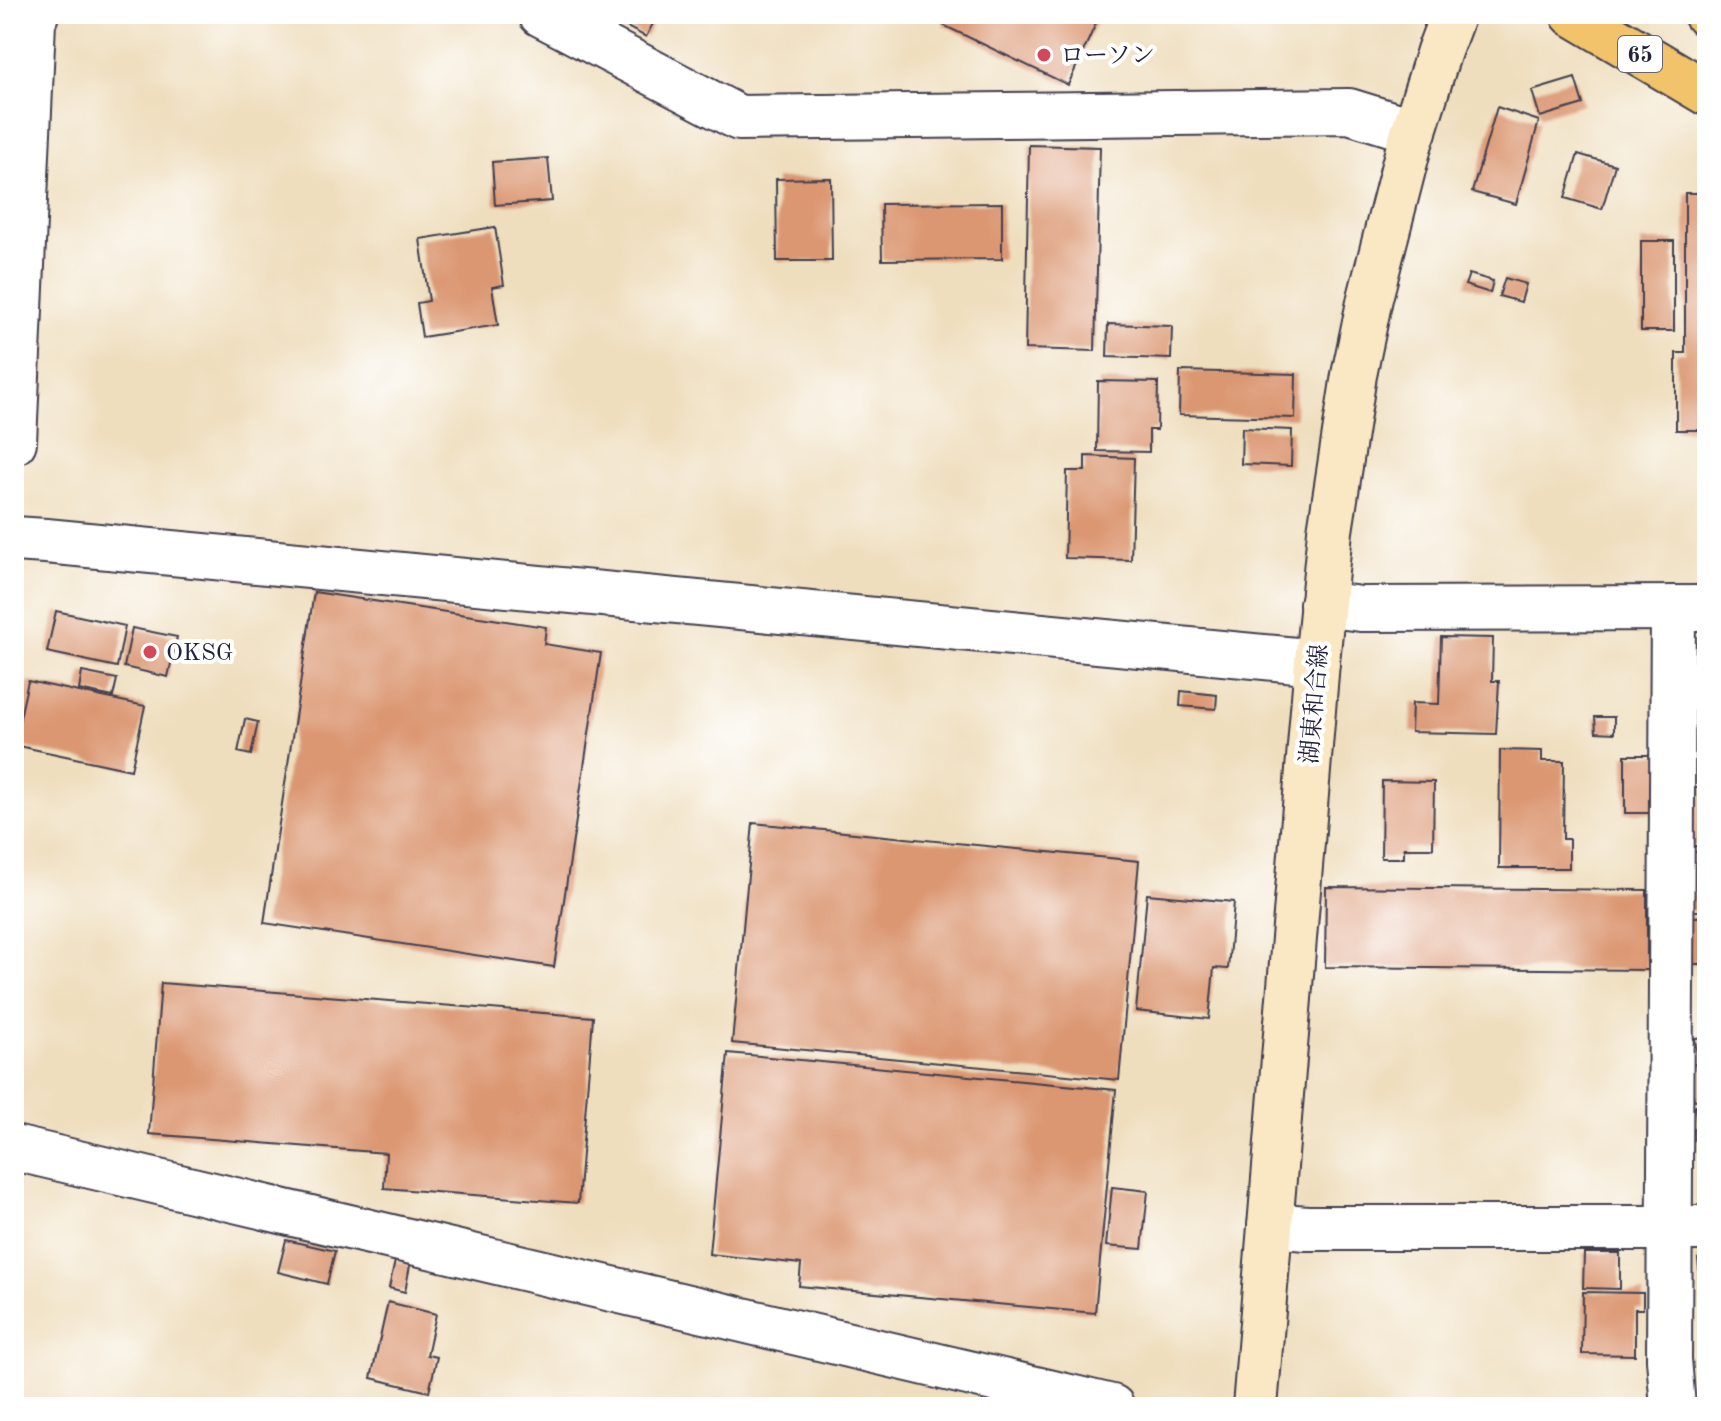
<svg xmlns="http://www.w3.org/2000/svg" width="1721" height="1421" font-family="'Old Standard TT','Noto Serif JP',serif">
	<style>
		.building { fill: #db9772 }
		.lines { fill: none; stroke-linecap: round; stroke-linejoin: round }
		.street-casing { stroke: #413e4f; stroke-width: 48 }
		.secondary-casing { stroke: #413e4f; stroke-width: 48 }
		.primary-casing { stroke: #413e4f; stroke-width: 48 }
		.street { stroke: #fff; stroke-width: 44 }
		.secondary { stroke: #fae7c3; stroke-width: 44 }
		.primary { stroke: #f2c36a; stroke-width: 44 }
		.poi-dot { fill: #d1495b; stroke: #fff; stroke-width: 3 }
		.labels { text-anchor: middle; stroke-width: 8; stroke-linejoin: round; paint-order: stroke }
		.shield { fill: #fff; stroke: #646476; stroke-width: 2 }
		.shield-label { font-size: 22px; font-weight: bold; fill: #22223b }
		.poi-label { font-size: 24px; fill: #22223b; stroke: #fff; text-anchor: start }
		.street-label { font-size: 24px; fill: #22223b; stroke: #fff }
	</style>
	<rect width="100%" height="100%" fill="#fff"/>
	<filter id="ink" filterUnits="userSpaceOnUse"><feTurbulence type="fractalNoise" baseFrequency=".0125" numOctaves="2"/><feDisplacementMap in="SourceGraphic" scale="16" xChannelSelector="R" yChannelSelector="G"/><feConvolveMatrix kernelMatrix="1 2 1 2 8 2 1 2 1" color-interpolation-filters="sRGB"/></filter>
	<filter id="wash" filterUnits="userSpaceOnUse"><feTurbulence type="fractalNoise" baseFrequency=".006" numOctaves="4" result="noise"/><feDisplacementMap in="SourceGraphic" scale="32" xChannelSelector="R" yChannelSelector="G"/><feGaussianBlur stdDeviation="1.8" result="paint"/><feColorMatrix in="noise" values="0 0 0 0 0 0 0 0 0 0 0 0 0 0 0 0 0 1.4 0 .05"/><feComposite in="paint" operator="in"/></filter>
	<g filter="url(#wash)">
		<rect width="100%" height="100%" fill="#efdebe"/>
		<g id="blocks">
			<g class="building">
				<polygon points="602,14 658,14 646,37"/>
				<polygon points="948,14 1087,14 1098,19 1068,85 943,25"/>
				<polygon points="1575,78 1583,104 1540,117 1532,91"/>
				<polygon points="1497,107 1539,121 1516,204 1472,192"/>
				<polygon points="1029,145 1100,147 1095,351 1025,349"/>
				<polygon points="1578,154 1615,165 1602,209 1565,198"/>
				<polygon points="548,158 552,201 495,205 492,162"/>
				<polygon points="831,178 832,261 777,261 776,179"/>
				<polygon points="1685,193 1707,193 1707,430 1676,430 1676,353 1685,353"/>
				<polygon points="1002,203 1002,259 882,260 881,204"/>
				<polygon points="495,227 504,285 492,287 498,325 422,337 417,303 429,301 420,239"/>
				<rect x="1641" y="241" width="33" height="90"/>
				<polygon points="1469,274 1493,281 1490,293 1465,285"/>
				<polygon points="1505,278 1526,284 1521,302 1499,296"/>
				<polygon points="1108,324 1172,326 1171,359 1107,357"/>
				<polygon points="1180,371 1296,374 1295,418 1179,415"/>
				<polygon points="1098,381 1158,382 1157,430 1149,430 1149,452 1097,451"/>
				<polygon points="1242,428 1292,430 1291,466 1241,464"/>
				<polygon points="1085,456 1134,458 1131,560 1065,558 1067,471 1085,471"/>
				<polygon points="314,592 546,627 544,644 601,653 554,967 264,923"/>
				<polygon points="56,611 125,626 117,667 47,652"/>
				<polygon points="132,628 177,637 168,677 124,667"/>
				<polygon points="1441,637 1493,638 1492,681 1499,681 1496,734 1411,732 1412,703 1439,704"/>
				<polygon points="82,672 117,679 113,697 79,690"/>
				<polygon points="28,681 145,706 131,770 14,745"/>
				<polygon points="1689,684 1707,684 1707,756 1690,757"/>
				<polygon points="1181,691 1217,695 1216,709 1180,706"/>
				<polygon points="1595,717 1614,717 1614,733 1596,732"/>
				<polygon points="245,719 258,722 251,755 238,752"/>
				<polygon points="1500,750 1542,751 1542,761 1564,761 1563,839 1569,839 1569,868 1499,868"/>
				<polygon points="1625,755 1661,755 1660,813 1625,813"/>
				<polygon points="1382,781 1434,782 1433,848 1404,848 1404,858 1381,858"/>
				<rect x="1686" y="788" width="21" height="58"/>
				<polygon points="753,823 1139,861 1119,1080 732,1043"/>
				<polygon points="1686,852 1707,852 1707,911 1687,911"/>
				<polygon points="1326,887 1647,890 1647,970 1325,967"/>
				<polygon points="1147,894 1234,902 1228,969 1214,968 1209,1019 1136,1011"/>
				<rect x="1687" y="917" width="20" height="47"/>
				<polygon points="161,983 593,1017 578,1203 384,1188 386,1153 149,1134"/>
				<polygon points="1707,1037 1707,1098 1694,1100 1689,1065 1698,1064 1695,1038"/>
				<polygon points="728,1053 1116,1090 1095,1313 799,1286 801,1264 709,1254"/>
				<polygon points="1707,1104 1707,1185 1705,1185 1695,1106"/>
				<polygon points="1112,1187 1148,1191 1142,1249 1106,1246"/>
				<polygon points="286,1240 335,1251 327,1284 278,1272"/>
				<polygon points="1584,1253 1620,1253 1620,1289 1583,1288"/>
				<polygon points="1707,1258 1707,1317 1705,1317 1698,1259"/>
				<polygon points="395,1261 410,1265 405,1292 389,1288"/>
				<polygon points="1583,1292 1643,1293 1643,1309 1635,1309 1635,1355 1582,1354"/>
				<polygon points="388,1302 436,1314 427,1355 437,1357 429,1392 371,1378"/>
			</g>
		</g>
	</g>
	<g filter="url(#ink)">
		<use href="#blocks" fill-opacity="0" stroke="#413e4f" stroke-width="2"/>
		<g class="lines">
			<g class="street-casing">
				<g id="street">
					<polyline points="541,14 739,118 1349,111 1414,131"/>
					<polyline points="14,442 33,22 36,14"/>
					<polyline points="14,539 46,541 1317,662"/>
					<polyline points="1322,604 1361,609 1707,608"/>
					<polyline points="1673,608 1669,1359 1673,1407"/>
					<polyline points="14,1148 1112,1407"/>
					<polyline points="1270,1225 1307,1228 1707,1228"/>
				</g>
			</g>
			<g class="secondary-casing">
				<polyline id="secondary" points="1255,1407 1317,662 1330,531 1354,375 1370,298 1409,146 1439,51 1453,14"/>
			</g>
			<g class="primary-casing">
				<g id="primary">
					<polyline points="1573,14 1707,93"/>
					<polyline points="1706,14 1707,15"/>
				</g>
			</g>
			<use href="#street" class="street"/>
			<use href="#secondary" class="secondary"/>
			<use href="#primary" class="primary"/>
		</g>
	</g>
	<g class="poi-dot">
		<circle cx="1044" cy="55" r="8"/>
		<circle cx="150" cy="652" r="8"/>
	</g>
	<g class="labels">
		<rect class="shield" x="1618" y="36" width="44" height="36" rx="6"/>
		<g class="shield-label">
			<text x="1640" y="62">65</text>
		</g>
		<g class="poi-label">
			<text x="1060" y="63">ローソン</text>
			<text x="166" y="660">OKSG</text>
		</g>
		<g class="street-label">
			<text transform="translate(1314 704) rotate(-85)" y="8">湖東和合線</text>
		</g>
	</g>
	<rect width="1721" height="1421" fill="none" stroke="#fff" stroke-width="48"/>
</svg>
